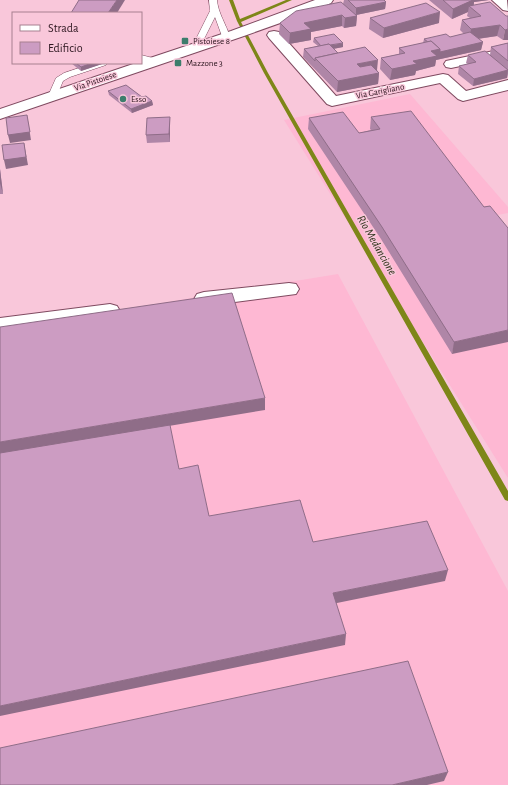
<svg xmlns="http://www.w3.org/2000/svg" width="508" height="785" font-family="'Alegreya Sans',sans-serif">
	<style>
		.built { fill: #feb8d3 }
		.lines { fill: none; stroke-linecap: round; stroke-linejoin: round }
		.stream { fill: #7e8618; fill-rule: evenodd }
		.service-casing { stroke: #7f4a60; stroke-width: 1 }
		.minor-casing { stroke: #7f4a60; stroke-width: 2 }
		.tertiary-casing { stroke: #7f4a60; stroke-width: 2 }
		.service { fill: #fff; fill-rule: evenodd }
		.minor { fill: #fff; fill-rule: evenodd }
		.tertiary { fill: #fff; fill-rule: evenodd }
		.wall { fill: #af86a7 }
		.shaded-wall { fill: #8f6d88 }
		.building { fill: #cc9cc2; stroke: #8f6d88 }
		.poi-dot { fill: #3c7d6c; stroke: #f9c7da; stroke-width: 1.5 }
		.labels { text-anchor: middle; stroke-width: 3; stroke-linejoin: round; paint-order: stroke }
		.far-poi-label { font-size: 9px; fill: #2c161f; stroke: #f9c7da; text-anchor: start }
		.far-street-label { font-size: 9px; fill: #2c161f; stroke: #f9c7da }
		.water-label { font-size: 12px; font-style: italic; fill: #31341d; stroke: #f9c7da }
	</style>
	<rect width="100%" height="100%" fill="#f9c7da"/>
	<g class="built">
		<polygon points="410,94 508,207 508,213 492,216 508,237 508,478 284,120"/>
		<polygon points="338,274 508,591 508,785 0,785 0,318 1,329"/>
	</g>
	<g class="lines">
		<polygon class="stream" points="229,0 233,0 240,19 286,0 292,0 241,22 268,73 508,491 508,501 505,500 264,73 237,21"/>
		<g class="service-casing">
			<g id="service">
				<path d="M209,0H217C218,13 226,24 230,37L229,39H223L215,17L199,49H193L192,47L210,11Z"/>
				<polygon points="141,55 157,59 158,61 154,64 141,61"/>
				<polygon points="94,63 107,63 106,65 70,77 63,81 56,98 50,98 48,96 56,78 64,73"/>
			</g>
		</g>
		<g class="minor-casing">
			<g id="minor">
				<polygon points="492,0 507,0 508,11 503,10"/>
				<polygon points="274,31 279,32 336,96 443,74 448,75 466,91 508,80 508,90 463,101 458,99 440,83 332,106 327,104 269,38 267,35 269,32"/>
				<polygon points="508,48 508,56 451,68 446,67 444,64 446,61"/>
				<polygon points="289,283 296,284 299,289 296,294 204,306 197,304 194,299 197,294 204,292"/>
				<polygon points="110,304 117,306 120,311 117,316 0,332 0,318"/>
			</g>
		</g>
		<g class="tertiary-casing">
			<polygon id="tertiary" points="315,0 333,0 331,3 314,11 241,37 0,119 0,109 136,63 141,63 141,61 231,31"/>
		</g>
		<use href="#service" class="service"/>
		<use href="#minor" class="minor"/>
		<use href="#tertiary" class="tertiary"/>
	</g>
	<g class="wall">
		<polygon points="344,0 384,0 386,2 385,9 356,15 357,16 356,26 344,28 342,26 311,32 311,40 289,44 279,34 280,23 343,4"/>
		<polygon points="429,0 489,0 474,2 474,5 506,16 508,16 503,40 497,36 478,39 483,42 481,50 436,60 435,66 416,71 415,75 390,80 380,69 381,58 399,54 399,48 423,43 424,39 450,37 464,34 460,30 462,20 470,18 467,16 468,12 452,19"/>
		<polygon points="370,18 439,23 383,38 369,29"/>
		<polygon points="314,38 343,47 333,49 338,53 377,70 379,73 378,84 337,92 303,57 304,49 318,46 313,42"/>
		<polygon points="508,43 508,74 507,78 473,86 458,74 459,66 468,64 466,63 468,55 490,55 491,47"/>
		<polygon points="71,63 105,63 81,71"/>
		<polygon points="108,91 142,97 152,101 153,105 132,113 109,95"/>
		<polygon points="170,117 170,142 147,143 146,135"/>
		<polygon points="371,117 484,207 490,206 452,354 381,239 308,129 309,118 359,133 371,130 370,129"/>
		<polygon points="0,169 3,194 0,194"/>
	</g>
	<g class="shaded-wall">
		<polygon points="117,0 125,0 117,13 108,13"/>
		<polygon points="467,0 489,0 474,2 473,9 469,6 468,12 452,19 453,9"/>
		<polygon points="386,2 385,9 356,15 356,8"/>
		<polygon points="440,12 439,23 383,38 384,28"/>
		<polygon points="342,15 342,26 311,32 311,40 289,44 290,33 304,23"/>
		<polygon points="357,16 356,26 344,28 345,18"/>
		<polygon points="500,25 497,36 469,40 471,29"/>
		<polygon points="508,29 508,40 503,40 505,30"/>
		<polygon points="483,42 481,50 436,60 435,66 416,71 415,75 390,80 392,69 413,61 431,51 440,49"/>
		<polygon points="343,43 343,47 322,51 322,47"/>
		<polygon points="378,60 377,70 356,75 357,64"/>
		<polygon points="92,63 105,63 81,71 81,67"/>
		<polygon points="508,70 507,78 473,86 474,79"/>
		<polygon points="379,73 378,84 337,92 338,81"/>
		<polygon points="152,101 153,105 132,113 131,109"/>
		<polygon points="27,115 31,140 10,143 8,135"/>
		<polygon points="170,117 170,142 169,134"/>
		<polygon points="24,143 28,165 6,169 4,160"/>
		<polygon points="0,169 3,194 0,183"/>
		<polygon points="508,330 508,342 452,354 454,342"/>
		<polygon points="265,398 265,410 0,454 0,442"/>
		<polygon points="448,570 445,581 332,604 333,593"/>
		<polygon points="346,634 345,645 0,716 0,706"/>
		<polygon points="448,772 444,781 427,785 392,785"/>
	</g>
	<g class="building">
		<polygon points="79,0 117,0 108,13 71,13"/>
		<polygon points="348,0 384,0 386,2 356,8"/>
		<polygon points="443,0 473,0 453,9"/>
		<polygon points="341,2 357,16 345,18 342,15 304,23 311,29 290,33 280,23 296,11"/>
		<polygon points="490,2 506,16 508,16 508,29 505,30 500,25 471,29 462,20 481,16 469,6"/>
		<polygon points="426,3 440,12 384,28 370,18"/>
		<polygon points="470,32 483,42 440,52 440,49 431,41 428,42 424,39 446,34 450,37"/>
		<polygon points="334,34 343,43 330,45 329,44 321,46 314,38"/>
		<polygon points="431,41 440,49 431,51 437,56 413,61 417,64 392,69 381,58 405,53 399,48"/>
		<polygon points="508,43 508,61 491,47"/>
		<polygon points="329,44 338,53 315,58 315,61 304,49"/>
		<polygon points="365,47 378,60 357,64 360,67 371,65 379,73 338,81 315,58"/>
		<polygon points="485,51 508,70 474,79 459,66 476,62 468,55"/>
		<polygon points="76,63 92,63 81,67"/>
		<polygon points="126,85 142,97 146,96 152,101 131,109 108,91"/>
		<polygon points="411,111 484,207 490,206 508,228 508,330 454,342 382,227 309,118 343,112 359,133 380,129 371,117"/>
		<polygon points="27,115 30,132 8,135 6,118"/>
		<polygon points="170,117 169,134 146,135 147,118"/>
		<polygon points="24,143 26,157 4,160 2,145"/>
		<polygon points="232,293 265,398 0,442 0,327"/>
		<polygon points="170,425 179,469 198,465 209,516 300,500 313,542 427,521 448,570 333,593 346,634 0,706 0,453"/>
		<polygon points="408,661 448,772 392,785 0,785 0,748"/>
	</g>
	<g class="poi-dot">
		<rect x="181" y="37" width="8" height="8" rx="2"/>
		<rect x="174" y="59" width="8" height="8" rx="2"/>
		<circle cx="123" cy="99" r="4"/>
	</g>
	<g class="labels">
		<g class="far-poi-label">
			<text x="193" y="44">Pistoiese 8</text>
			<text x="186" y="66">Mazzone 3</text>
			<text x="131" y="102">Esso</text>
		</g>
		<g class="far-street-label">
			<text transform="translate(95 81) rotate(-19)" y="3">Via Pistoiese</text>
			<text transform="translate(380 91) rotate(-11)" y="3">Via Garigliano</text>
		</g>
		<g class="water-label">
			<text transform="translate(377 245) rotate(60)" y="4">Rio Medancione</text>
		</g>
	</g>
	<rect x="12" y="12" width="130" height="52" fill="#f9c7da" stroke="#a7808f"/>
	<rect x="20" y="25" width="20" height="6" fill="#ffffff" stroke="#a7808f"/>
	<text x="48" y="32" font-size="12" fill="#2c161f">Strada</text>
	<rect x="20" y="42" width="20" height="12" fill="#cc9cc2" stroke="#a7808f"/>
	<text x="48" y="52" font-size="12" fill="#2c161f">Edificio</text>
</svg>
